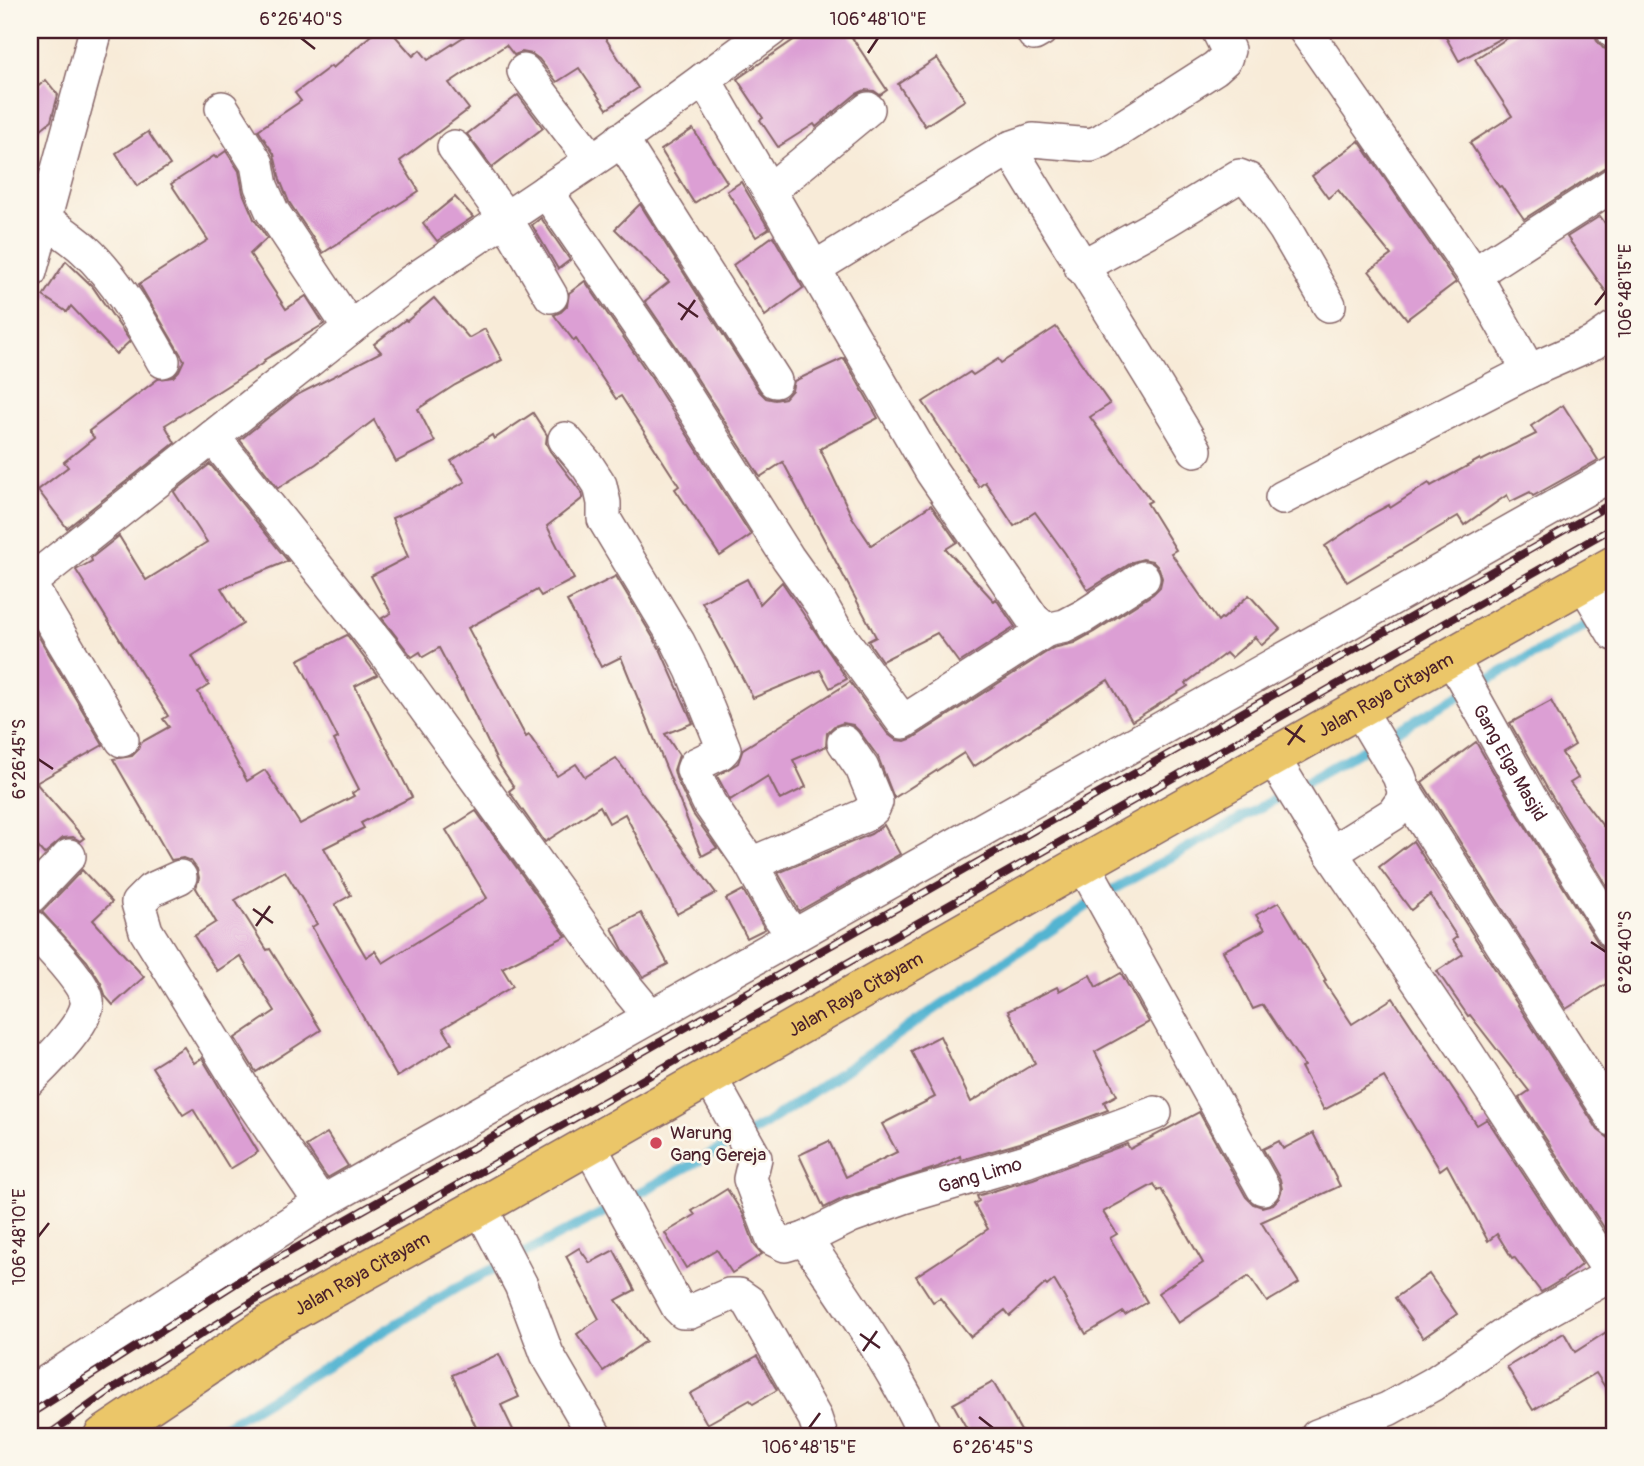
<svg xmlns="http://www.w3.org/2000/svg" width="1644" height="1466" font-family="Pangolin,sans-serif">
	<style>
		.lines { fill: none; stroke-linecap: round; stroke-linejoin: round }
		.stream { stroke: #53b4d1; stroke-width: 10 }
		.building { fill: #dc9fd4 }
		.minor-casing { stroke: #876668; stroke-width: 36 }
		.major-casing { stroke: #876668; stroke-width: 41 }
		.minor { stroke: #fff; stroke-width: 33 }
		.major { stroke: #ebc669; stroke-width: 38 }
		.rail-casing { stroke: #4a1f2b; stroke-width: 8 }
		.rail { stroke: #fbf7ec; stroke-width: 5; stroke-dasharray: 16; stroke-linecap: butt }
		.ticks { fill: none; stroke: #4a1f2b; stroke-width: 2.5 }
		.poi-dot { fill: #d1495b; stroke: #fbf7ec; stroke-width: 2.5 }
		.labels { text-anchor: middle; stroke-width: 5; stroke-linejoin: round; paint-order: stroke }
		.street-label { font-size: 19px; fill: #4a1f2b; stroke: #fbf7ec }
		.poi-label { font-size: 19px; fill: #4a1f2b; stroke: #fbf7ec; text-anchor: start }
		.neatline { fill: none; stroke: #4a1f2b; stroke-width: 2.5 }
		.ticks-label { font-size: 18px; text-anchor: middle; fill: #4a1f2b }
	</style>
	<rect width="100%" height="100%" fill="#fbf7ec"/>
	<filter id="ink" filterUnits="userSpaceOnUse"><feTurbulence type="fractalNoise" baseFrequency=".0143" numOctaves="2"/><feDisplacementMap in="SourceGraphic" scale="14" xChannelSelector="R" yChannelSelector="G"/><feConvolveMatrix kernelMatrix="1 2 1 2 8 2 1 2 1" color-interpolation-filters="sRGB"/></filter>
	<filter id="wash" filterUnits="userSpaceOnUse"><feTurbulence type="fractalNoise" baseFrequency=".00686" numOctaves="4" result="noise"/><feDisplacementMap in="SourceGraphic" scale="28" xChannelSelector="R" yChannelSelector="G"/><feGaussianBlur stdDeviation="1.57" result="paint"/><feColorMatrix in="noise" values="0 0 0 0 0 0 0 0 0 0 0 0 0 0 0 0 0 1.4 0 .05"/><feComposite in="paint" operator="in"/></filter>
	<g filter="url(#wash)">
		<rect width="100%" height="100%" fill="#f8ebd8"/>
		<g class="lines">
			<polyline class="stream" points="208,1436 458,1287 610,1209 764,1125 1103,895 1597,619"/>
		</g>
		<g id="blocks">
			<g class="building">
				<polygon points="377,30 390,30 413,56 420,50 428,60 474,30 600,30 638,88 607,109 579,68 557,82 539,59 532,54 522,52 514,55 506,45 449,83 469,109 400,161 419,191 323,253 289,202 280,180 274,154 258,130 301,101 295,93 331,66 333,68"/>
				<polygon points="808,30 847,30 887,90 880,95 874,91 865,90 856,94 816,127 814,124 778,147 760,120 763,118 737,79"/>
				<polygon points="1442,30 1516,30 1459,61"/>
				<polygon points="1520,30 1594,30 1597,41 1603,48 1614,51 1614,165 1604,168 1524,219 1501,186 1499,187 1470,143 1512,116 1475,59"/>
				<polygon points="937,58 965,100 925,126 898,84"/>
				<polygon points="46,80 58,95 51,121 30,138 30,93"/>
				<polygon points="518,95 543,128 492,167 467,134"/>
				<polygon points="693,129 727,182 694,203 661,150"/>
				<polygon points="148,132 170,165 137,186 116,153"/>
				<polygon points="1359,141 1456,282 1407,319 1369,271 1391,255 1338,190 1328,198 1312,176"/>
				<polygon points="226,151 239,171 243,193 254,219 267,238 250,254 286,309 306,296 324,324 264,360 265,362 165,425 175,443 67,528 38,490 68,467 64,462 94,438 89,431 158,379 173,377 179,371 184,360 139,284 208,240 171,184 214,156 216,158"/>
				<polygon points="741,182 769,229 756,237 727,191"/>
				<polygon points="455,197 473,217 437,241 423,223"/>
				<polygon points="640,204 759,391 766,398 775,400 785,398 792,390 794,381 844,358 878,418 820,449 852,517 871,545 931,505 957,542 946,549 994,601 996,599 1015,627 959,663 937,633 882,661 868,641 876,637 783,462 760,477 684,358 645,301 669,282 615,229"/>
				<polygon points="1600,216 1614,236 1614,303 1567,237"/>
				<polygon points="541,218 570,260 558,269 532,225"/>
				<polygon points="773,236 803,288 765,316 733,265"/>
				<polygon points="66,261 92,286 130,341 116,354 71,306 67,312 43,296"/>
				<polygon points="585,281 652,379 751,535 720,556 675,489 679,486 621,396 616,399 576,339 574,341 554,315 561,312 567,306 569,293"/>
				<polygon points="434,298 469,338 485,329 502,360 455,385 418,409 435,442 396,462 374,420 316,464 278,488 240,440 295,396 381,352 374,344 405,320 407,321"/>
				<polygon points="1056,327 1110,404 1090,417 1151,501 1147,503 1176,550 1171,553 1218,621 1221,618 1223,619 1249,595 1280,629 1262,645 1255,637 1231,658 1226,653 1186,683 1188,686 1132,721 1108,680 973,767 964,753 894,798 878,757 859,731 853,725 843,723 834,726 827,733 826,746 793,760 806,787 780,800 768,776 730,800 717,776 738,763 743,749 850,682 888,734 896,740 905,741 913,738 1053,648 1074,643 1094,632 1153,594 1160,587 1162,578 1159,568 1152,561 1143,559 1133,562 1088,590 1065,553 1035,512 1014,526 985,482 979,487 923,402 970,372 973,375 998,359 1001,363"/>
				<polygon points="1563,405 1598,460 1533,496 1530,492 1510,502 1507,495 1464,525 1458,516 1347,582 1325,546 1372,514 1389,505 1390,508 1429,483 1431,486 1480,459 1481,461 1536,434 1531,426"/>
				<polygon points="533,413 547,435 546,443 550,451 582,493 583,498 547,526 574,579 541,596 537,590 468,628 526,737 529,735 557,776 576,764 585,777 616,758 716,893 677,914 625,814 609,823 600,806 545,842 509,791 514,787 498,763 462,689 461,690 439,648 423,657 420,652 412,657 382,618 391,613 371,576 408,557 392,518 421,506 465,482 451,461 492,435 494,439"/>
				<polygon points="210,464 288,561 221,588 243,624 192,656 209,685 198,692 247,781 265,770 300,824 354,796 352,793 359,789 334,740 338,738 298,660 347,635 377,675 355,686 412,797 361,823 364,828 324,848 351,895 335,904 366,957 375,951 383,963 487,898 446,830 476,811 566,936 502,968 513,986 443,1028 452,1043 397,1077 312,927 317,924 285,871 235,900 267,950 270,949 321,1030 256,1072 235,1038 275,1011 240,956 217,971 194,936 216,922 196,888 199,878 197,869 191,861 183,858 171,860 113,759 132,756 138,750 140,743 169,727 163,719 168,716 76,570 92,561 91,558 119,536 146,580 207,542 174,492"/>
				<polygon points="616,576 661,651 693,723 665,734 679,755 674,770 676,778 693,814 717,848 702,856 621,657 601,667 567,601"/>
				<polygon points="747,579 760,604 782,582 847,679 830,688 820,670 753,698 702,602"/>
				<polygon points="30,622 103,745 36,783 84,838 80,841 73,837 63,838 44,854 30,838"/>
				<polygon points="1551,701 1575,745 1562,753 1578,778 1570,783 1603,826 1614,818 1614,897 1547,788 1510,723"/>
				<polygon points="1476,742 1514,808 1598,943 1604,950 1614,952 1614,979 1566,1009 1422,782"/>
				<polygon points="884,825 900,854 799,911 778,873 871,834"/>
				<polygon points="1413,841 1598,1130 1614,1142 1613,1241 1519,1098 1529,1091 1470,1015 1468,1016 1437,971 1463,954 1453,940 1457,937 1430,895 1411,910 1379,867"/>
				<polygon points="82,870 112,902 93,920 144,977 113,1005 106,997 101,983 87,961 42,912"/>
				<polygon points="743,890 765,929 747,938 726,899"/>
				<polygon points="1279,902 1326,980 1324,982 1352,1024 1393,998 1477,1125 1487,1119 1582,1264 1563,1279 1541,1292 1514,1257 1512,1258 1497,1234 1488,1241 1447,1165 1440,1170 1384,1077 1324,1110 1301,1067 1304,1066 1263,1005 1253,1009 1223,951 1265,929 1256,915"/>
				<polygon points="641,913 668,964 643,977 623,950 612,928"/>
				<polygon points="1121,973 1149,1022 1095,1052 1117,1095 1104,1102 1108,1110 1020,1143 961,1160 960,1156 938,1167 844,1198 824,1208 799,1155 829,1141 846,1177 897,1152 882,1124 935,1097 911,1051 940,1036 971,1102 1035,1063 1008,1011 1057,987 1059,991 1090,975 1096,987"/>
				<polygon points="184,1047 194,1063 202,1058 258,1152 230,1169 193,1109 183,1115 152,1067"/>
				<polygon points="1199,1112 1246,1197 1253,1204 1262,1207 1273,1204 1279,1198 1282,1189 1280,1179 1263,1149 1279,1141 1283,1149 1313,1133 1340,1186 1261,1222 1299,1283 1267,1302 1249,1276 1178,1323 1158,1293 1203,1263 1161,1189 1158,1191 1154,1184 1103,1212 1117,1234 1110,1238 1147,1302 1125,1315 1123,1312 1086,1334 1054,1280 1047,1286 1045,1284 1010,1316 1005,1310 971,1337 940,1298 933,1302 916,1276 988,1229 974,1204 979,1201 977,1196 1033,1179 1127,1144 1130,1149"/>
				<polygon points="327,1133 348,1166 327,1178 306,1146"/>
				<polygon points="727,1189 743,1214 755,1246 762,1254 732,1273 717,1250 686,1268 665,1233 695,1215 692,1211"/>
				<polygon points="579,1248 590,1263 614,1250 635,1290 616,1300 646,1341 603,1371 577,1334 599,1319 566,1256"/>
				<polygon points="1429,1274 1457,1314 1423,1338 1395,1298"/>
				<polygon points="1614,1327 1614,1401 1596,1373 1533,1410 1507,1367 1564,1333 1575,1352"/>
				<polygon points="499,1354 519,1397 501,1405 516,1436 480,1436 452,1375"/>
				<polygon points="757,1356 777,1390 753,1404 750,1400 707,1424 690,1394"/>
				<polygon points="993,1382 1024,1436 971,1436 953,1404"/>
			</g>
		</g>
	</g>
	<g filter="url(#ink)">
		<use href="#blocks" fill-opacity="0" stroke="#876668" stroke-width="2"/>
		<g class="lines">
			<g class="minor-casing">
				<g id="minor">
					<polyline points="1305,30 1474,274 1529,371 1593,343 1614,328"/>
					<polyline points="1613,30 1614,32"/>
					<polyline points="1034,34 1041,30"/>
					<polyline points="524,71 592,160"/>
					<polyline points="704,79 932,472 1033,619 1046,630 1065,626 1084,616 1143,578"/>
					<polyline points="222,108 257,164 261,186 272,211 350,328"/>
					<polyline points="621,139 775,381"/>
					<polyline points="454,147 506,219 551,296"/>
					<path d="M1010,148C1070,249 1135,348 1195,450"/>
					<polyline points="770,190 868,109"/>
					<polyline points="546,191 668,368 788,558 821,604 835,629 903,722 1046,630"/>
					<path d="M44,219C58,229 72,238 84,249C116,278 142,324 163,361"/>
					<polyline points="1081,267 1167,220 1239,176 1249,180 1259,192 1285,229 1329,305"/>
					<polyline points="813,269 1010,148 1033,140 1091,145 1101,141 1215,68 1225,59 1228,50 1218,30"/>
					<polyline points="30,272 96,30"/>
					<polyline points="1474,274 1614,184"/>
					<polyline points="213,437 381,647 627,988 651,1017"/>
					<polyline points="565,439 587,465 600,485 604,503 604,519 678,642 692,670 724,749 720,753 695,765 693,770 709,803 751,864"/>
					<polyline points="1282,498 1529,371"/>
					<polyline points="30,582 350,328 411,282 606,151 771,30"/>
					<polyline points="1583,582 1614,634"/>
					<polyline points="30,585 122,740"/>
					<path id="s1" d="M1451,657L1530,798L1614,933"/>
					<polyline points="1273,758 1331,853 1467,1053 1614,1278"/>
					<polyline points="1404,790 1614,1120"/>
					<polyline points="1331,853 1393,814 1403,800 1404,790 1399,776 1359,709"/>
					<polyline points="1083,864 1263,1188"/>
					<polyline points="180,877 151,890 138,903 146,931 246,1093 321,1203"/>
					<polyline points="30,897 69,856"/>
					<path d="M30,926C44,941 84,981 87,1000C91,1020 44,1065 30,1079"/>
					<polyline points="794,936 780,917 751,864 863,816 873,809 876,802 862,768 844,742"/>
					<path id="s2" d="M709,1076L755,1158L750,1179L773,1239L785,1245L805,1239L851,1216L904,1197L1026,1161L1155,1113"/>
					<polyline points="589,1145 678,1307 683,1312 690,1312 729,1295 739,1295 749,1302 815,1418 821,1436"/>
					<polyline points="480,1207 521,1285 547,1354 595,1436"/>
					<path d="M805,1239C847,1302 894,1366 925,1436"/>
					<polyline points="30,1393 321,1203 1614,473"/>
					<polyline points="1317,1436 1388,1409 1433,1384 1510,1331 1614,1273"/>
				</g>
			</g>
			<g class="major-casing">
				<g id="major">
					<path id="s3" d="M103,1436L268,1325L480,1207L1083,864L1614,565"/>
				</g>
			</g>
			<use href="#minor" class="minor"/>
			<use href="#major" class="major"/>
			<g class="rail-casing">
				<g id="rail">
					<polyline points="30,1414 252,1273 1614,502"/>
					<polyline points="47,1436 108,1392 262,1296 1614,527"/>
				</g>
			</g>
			<use href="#rail" class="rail"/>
		</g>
	</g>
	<path class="ticks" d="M301,38L315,49M868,53L878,38M678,303L698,317M1595,305L1606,291M681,320L695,300M1285,728L1305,742M1288,745L1302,725M38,759L53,769M253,909L273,923M256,926L270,906M1591,942L1606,952M38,1237L49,1223M860,1334L880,1348M863,1351L877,1331M979,1417L993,1428M809,1428L820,1413"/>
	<circle class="poi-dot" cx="656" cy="1143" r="7"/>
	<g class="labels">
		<g class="street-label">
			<text dy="7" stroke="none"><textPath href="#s3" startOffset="1482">Jalan Raya Citayam</textPath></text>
			<text dy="7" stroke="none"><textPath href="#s1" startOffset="121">Gang Elga Masjid</textPath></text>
			<text dy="7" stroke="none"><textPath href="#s3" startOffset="873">Jalan Raya Citayam</textPath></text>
			<text dy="7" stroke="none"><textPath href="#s2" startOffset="401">Gang Limo</textPath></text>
			<text dy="7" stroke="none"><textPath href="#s3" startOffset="306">Jalan Raya Citayam</textPath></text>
		</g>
		<g class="poi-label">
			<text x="670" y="1139">Warung<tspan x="670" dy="22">Gang Gereja</tspan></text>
		</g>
	</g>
	<rect width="1644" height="1466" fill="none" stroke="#fbf7ec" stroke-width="77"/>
	<rect x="38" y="38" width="1568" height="1390" class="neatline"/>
	<g class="ticks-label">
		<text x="301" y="25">6°26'40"S</text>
		<text x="878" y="25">106°48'10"E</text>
		<text transform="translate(1625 291) rotate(-90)" y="6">106°48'15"E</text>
		<text transform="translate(19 759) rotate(-90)" y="6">6°26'45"S</text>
		<text transform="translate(1625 952) rotate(-90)" y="6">6°26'40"S</text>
		<text transform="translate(19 1237) rotate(-90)" y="6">106°48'10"E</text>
		<text x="809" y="1453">106°48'15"E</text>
		<text x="993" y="1453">6°26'45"S</text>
	</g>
</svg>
